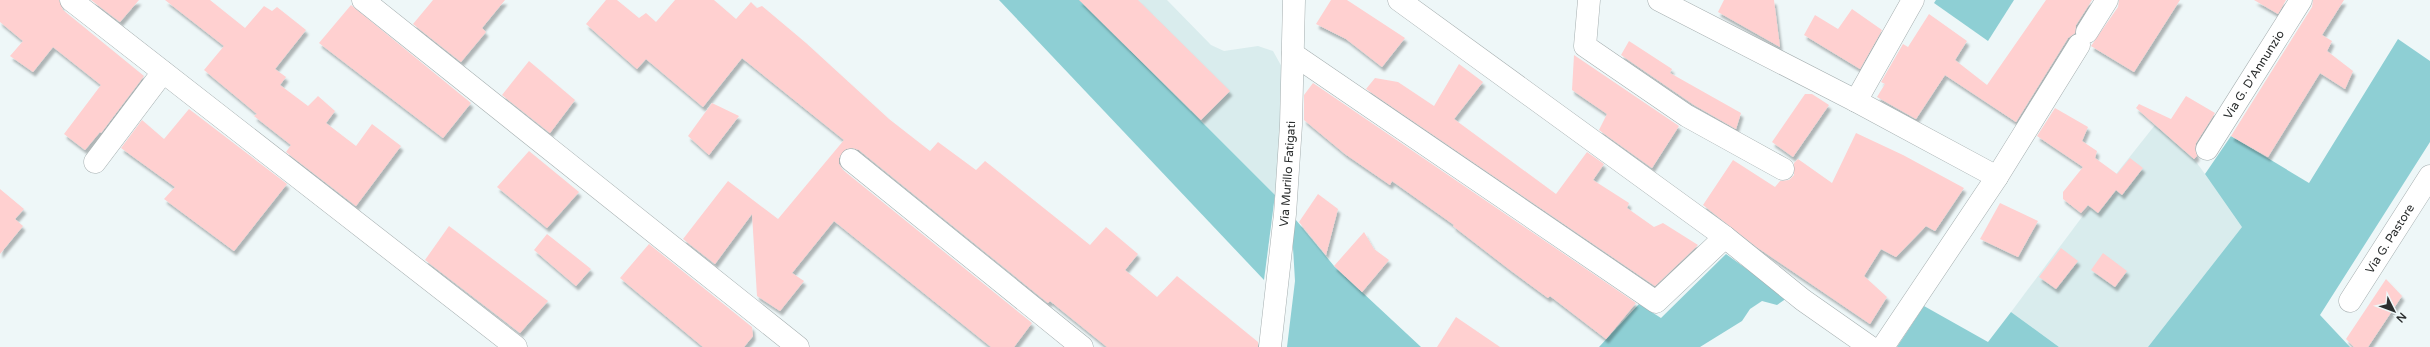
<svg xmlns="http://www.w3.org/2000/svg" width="2430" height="347" font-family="'Varela Round',sans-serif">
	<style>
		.built { fill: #d9eced }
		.green { fill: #8ecfd4 }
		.building { fill: #ffd0d0; filter: url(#shadow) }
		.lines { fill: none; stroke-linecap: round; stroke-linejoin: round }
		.minor-casing { stroke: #a5aeaf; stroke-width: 23 }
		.minor { stroke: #fff; stroke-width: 22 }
		.labels { text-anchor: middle; stroke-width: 3; stroke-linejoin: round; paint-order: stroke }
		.street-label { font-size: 12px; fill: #2c2f2f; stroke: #eef7f8 }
	</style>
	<defs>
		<filter id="shadow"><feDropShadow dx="2.5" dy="4.5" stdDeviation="1" flood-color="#0004"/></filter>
	</defs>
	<rect width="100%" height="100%" fill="#eef7f8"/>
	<g class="built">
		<polygon points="1088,0 1167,0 1211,45 1224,51 1258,46 1273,51 1283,69 1277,197 1084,4"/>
		<polygon points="2155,125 2194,159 2243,226 2148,347 2059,347 2011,312 2082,217"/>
	</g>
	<g class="green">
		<polygon points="999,0 1080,0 1275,195 1264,280"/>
		<polygon points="1936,0 2014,0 1988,41 1934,3"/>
		<polygon points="2398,39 2430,61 2430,142 2320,315 2350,347 2148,347 2242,227 2205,174 2231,136 2309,183"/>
		<polygon points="1291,214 1334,266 1421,347 1287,347 1295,281"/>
		<polygon points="1726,254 1787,298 1777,305 1762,301 1750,309 1742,321 1700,347 1599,347 1639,304 1661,318"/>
		<polygon points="1924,306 1988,342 2011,312 2059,347 1897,347"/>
	</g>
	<g class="building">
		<polygon points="0,0 59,0 63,10 144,76 101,133 100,132 85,150 64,134 101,85 53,47 33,72 10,56 23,41 0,22"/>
		<polygon points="91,0 139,0 120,22"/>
		<polygon points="165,0 210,0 245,28 264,6 272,11 277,7 306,30 275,69 286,77 280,85 308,106 318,96 335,111 326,123 356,146 372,124 401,146 356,206 286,152 291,145 254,116 257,114 204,70 224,46"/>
		<polygon points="433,0 505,0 482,28 486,32 461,62 413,24"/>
		<polygon points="606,0 617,0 639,18 646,13 656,22 675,0 714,0 736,19 751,2 757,8 762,6 806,43 889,119 930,151 938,142 976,170 985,161 1090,245 1106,227 1138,254 1125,270 1157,297 1177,276 1258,342 1258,347 1107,347 1050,301 1048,303 859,150 853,148 846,149 839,158 839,164 843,170 1032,323 1014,347 991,347 834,221 792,273 804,281 780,311 757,296 752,214 715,264 683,239 728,181 778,219 844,140 742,58 703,107 646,59 637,69 586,24"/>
		<polygon points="1079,0 1138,0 1230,91 1201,120"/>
		<polygon points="1331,0 1347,0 1405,38 1382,67 1346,39 1316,24"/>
		<polygon points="1724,0 1774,0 1780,47 1718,12"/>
		<polygon points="2046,0 2092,0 2076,25 2075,33 2068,38 2016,122 1945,75 1916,119 1877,97 1885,84 1881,82 1903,44 1908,47 1929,14 1967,41 1955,60 1987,85"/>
		<polygon points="2119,0 2180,0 2134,72 2091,46 2118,7"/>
		<polygon points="2254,0 2286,0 2278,14"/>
		<polygon points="2313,0 2344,0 2322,35 2332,41 2327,51 2353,71 2345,89 2320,73 2268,157 2231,136 2312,7"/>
		<polygon points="351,5 471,103 443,138 319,43"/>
		<polygon points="1852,9 1882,30 1860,69 1804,35 1815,15 1838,29"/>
		<polygon points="1629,41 1672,69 1670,73 1741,113 1736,129 1694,105 1621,55"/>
		<polygon points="1574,55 1679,126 1652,168 1599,130 1607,114 1572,90"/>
		<polygon points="529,61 575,100 550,133 502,95"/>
		<polygon points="1459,64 1483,82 1454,119 1556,194 1587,152 1604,164 1593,180 1629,203 1627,208 1654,227 1663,223 1698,245 1655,286 1366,89 1375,78 1398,82 1434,106"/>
		<polygon points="1313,83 1636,303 1606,339 1550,296 1548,298 1510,270 1453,226 1454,225 1392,181 1390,185 1345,154 1304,120 1304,95"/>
		<polygon points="1805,94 1812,94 1829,105 1793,157 1772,142"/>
		<polygon points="2186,96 2215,113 2196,143 2195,149 2197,156 2194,159 2136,108 2139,104 2171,119"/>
		<polygon points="712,103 739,116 709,155 688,136"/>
		<polygon points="2055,108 2088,127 2082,141 2097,151 2095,158 2117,174 2130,158 2143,168 2122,195 2116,190 2098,213 2088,205 2081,213 2063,199 2063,192 2083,167 2037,136"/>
		<polygon points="189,109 287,184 234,251 164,199 175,187 121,148 142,120 164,139"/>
		<polygon points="1856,133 1903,155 1964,188 1935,231 1926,226 1896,257 1881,249 1864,276 1887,297 1870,324 1758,248 1703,205 1733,160 1775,187 1780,181 1789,180 1794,175 1794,163 1798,159 1832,183"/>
		<polygon points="529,151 579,192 547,228 497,187"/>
		<polygon points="0,189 24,209 15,219 23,226 0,254"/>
		<polygon points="1318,194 1338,209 1326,255 1299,222"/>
		<polygon points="2000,203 2038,221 2018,257 1980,239"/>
		<polygon points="449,226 548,301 520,333 425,260"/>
		<polygon points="1364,232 1374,249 1389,260 1362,292 1334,266"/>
		<polygon points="547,234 591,269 576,286 534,250"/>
		<polygon points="649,244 752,327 753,336 744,347 703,347 620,278"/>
		<polygon points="2061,248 2078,261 2056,289 2039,277"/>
		<polygon points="2103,253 2127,271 2115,287 2091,270"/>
		<polygon points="2386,279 2402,296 2368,347 2354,347 2346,339"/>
		<polygon points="1456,317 1500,347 1437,347"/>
	</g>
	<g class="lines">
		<g class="minor-casing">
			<g id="minor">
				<polyline points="71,0 516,347"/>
				<polyline points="363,0 798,347"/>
				<polyline points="1399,0 1725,237 1803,300 1870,347"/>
				<polyline points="1589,0 1585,46 1687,116 1783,169"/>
				<polyline points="1659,0 1856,101 1997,177"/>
				<polyline points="2087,32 2107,0"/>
				<polyline points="1293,54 1656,302 1725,237"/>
				<polyline points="1856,101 1913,0"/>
				<path id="s1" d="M2207,149L2301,0"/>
				<polyline points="851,160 1082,347"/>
				<polyline points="95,162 163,72"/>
				<path id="s2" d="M2350,301L2430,176"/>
				<path id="s3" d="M1270,347L1285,214L1291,125L1294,0"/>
				<polyline points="1883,347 1997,177 2079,45"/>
			</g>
		</g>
		<use href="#minor" class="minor"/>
	</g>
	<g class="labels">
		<g class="street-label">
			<text dy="4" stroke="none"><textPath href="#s1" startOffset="88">Via G. D'Annunzio</textPath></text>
			<text dy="4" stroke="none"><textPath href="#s3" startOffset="174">Via Murillo Fatigati</textPath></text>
			<text dy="4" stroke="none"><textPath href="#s2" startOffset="74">Via G. Pastore</textPath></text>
		</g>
	</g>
	<g transform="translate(2394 311) rotate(132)" stroke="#eef7f8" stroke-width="3" paint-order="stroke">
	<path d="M0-3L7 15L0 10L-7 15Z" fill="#2c2f2f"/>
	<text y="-6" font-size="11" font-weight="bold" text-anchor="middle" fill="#2c2f2f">N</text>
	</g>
</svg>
